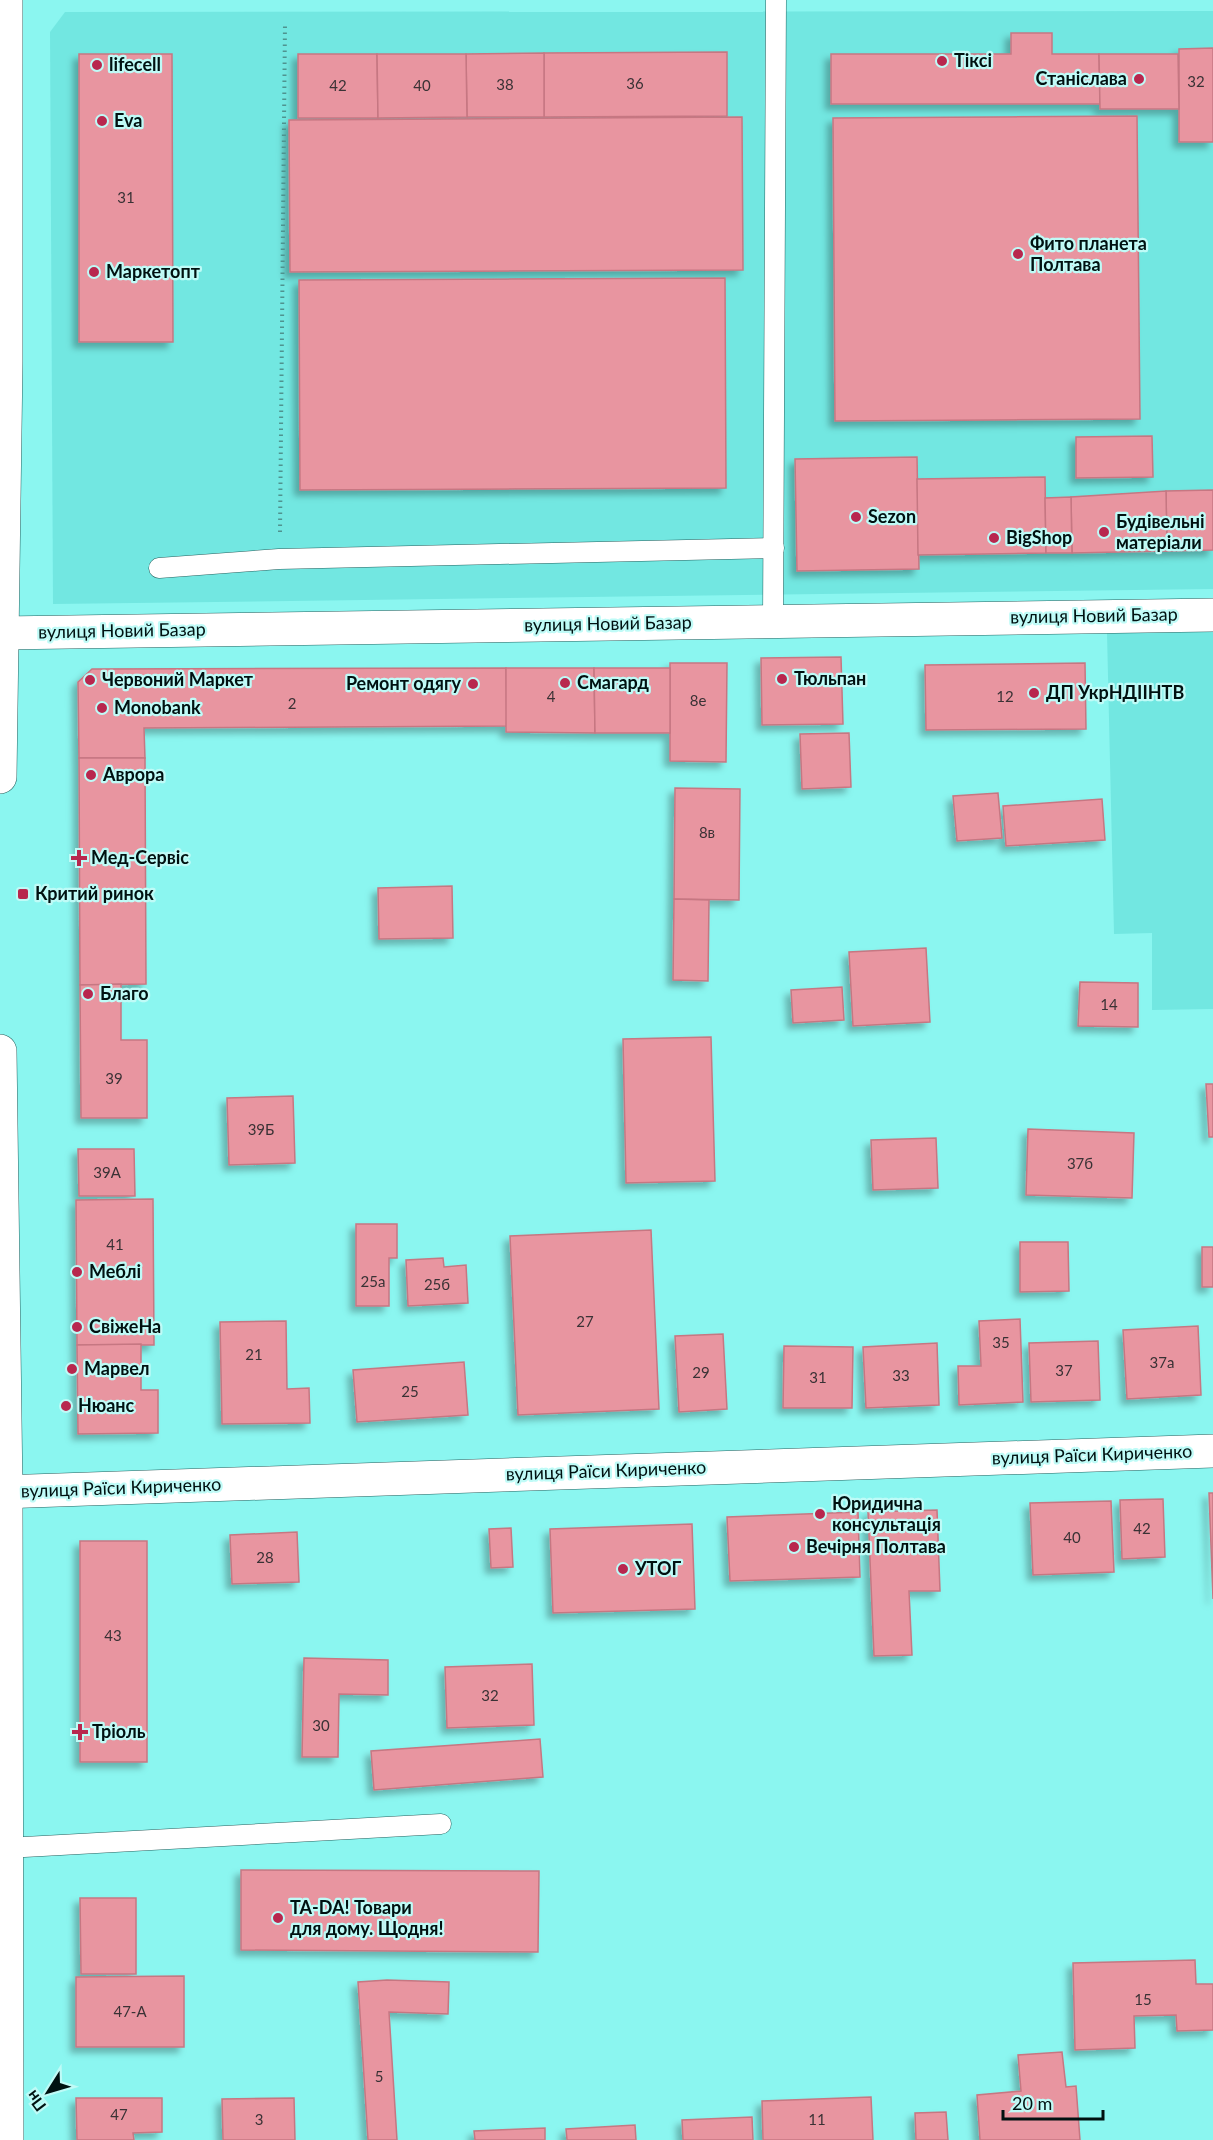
<svg xmlns="http://www.w3.org/2000/svg" width="1213" height="2140" font-family="Lato,sans-serif">
	<style>
		.built { fill: #72e7e1 }
		.building { fill: #e895a0; stroke: #c67782; stroke-width: 1.5; filter: url(#shadow) }
		.lines { fill: none; stroke-linecap: round; stroke-linejoin: round }
		.lane-casing { stroke: #296260; stroke-width: 21 }
		.street-casing { stroke: #296260; stroke-width: 34 }
		.secondary-casing { stroke: #296260; stroke-width: 34 }
		.path { stroke: #4f938f; stroke-width: 4; stroke-dasharray: 1.5 4.5; stroke-linecap: butt }
		.lane { stroke: #fff; stroke-width: 20 }
		.street { stroke: #fff; stroke-width: 33 }
		.secondary { stroke: #fff; stroke-width: 33 }
		.poi-dot { fill: #b8274e; stroke: #bffbf7; stroke-width: 2 }
		.labels { text-anchor: middle; stroke-width: 4.5; stroke-linejoin: round; paint-order: stroke }
		.number-label { font-size: 15px; fill: #3a3235 }
		.poi-label { font-size: 18px; font-weight: bold; fill: #011; stroke: #bffbf7; text-anchor: start }
		.street-label { font-size: 18px; fill: #011; stroke: #bffbf7 }
	</style>
	<defs>
		<filter id="shadow"><feDropShadow dx="-5.5" dy="5.5" stdDeviation="3" flood-color="#0004"/></filter>
	</defs>
	<rect width="100%" height="100%" fill="#8bf6f0"/>
	<g class="built">
		<polygon points="1213,11 1213,589 53,604 50,32 65,12"/>
		<polygon points="1213,632 1213,1009 1152,1010 1152,933 1114,934 1107,633"/>
	</g>
	<g class="building">
		<polygon points="1011,33 1052,33 1052,54 1099,54 1100,104 831,104 831,54 1011,54"/>
		<polygon points="1213,48 1213,142 1179,142 1179,49"/>
		<polygon points="727,52 727,116 544,117 544,53"/>
		<polygon points="544,53 544,117 467,117 466,54"/>
		<polygon points="79,54 172,54 173,342 79,342"/>
		<polygon points="298,54 377,54 378,118 298,118"/>
		<polygon points="377,54 466,54 467,117 378,118"/>
		<polygon points="1099,54 1178,54 1179,109 1100,109"/>
		<polygon points="1137,116 1140,419 835,421 833,118"/>
		<polygon points="742,117 743,270 290,272 289,120"/>
		<polygon points="725,278 726,488 300,490 299,280"/>
		<polygon points="1152,436 1153,477 1076,478 1076,437"/>
		<polygon points="917,457 919,569 797,571 795,459"/>
		<polygon points="1045,477 1046,553 918,555 917,479"/>
		<polygon points="1213,490 1213,550 1167,551 1166,491"/>
		<polygon points="1166,491 1167,551 1072,553 1071,497"/>
		<polygon points="1071,497 1072,553 1046,553 1045,498"/>
		<polygon points="841,657 843,724 762,725 761,658"/>
		<polygon points="670,663 727,663 726,762 670,761"/>
		<polygon points="1085,663 1086,729 926,730 925,665"/>
		<polygon points="506,668 507,726 144,728 145,758 79,758 78,682 92,669"/>
		<polygon points="506,668 594,668 595,733 506,732"/>
		<polygon points="594,668 670,668 670,733 595,733"/>
		<polygon points="849,733 851,787 802,789 800,734"/>
		<polygon points="79,758 145,758 146,984 80,985"/>
		<polygon points="675,788 740,789 739,900 674,899"/>
		<polygon points="998,793 1002,838 957,841 953,796"/>
		<polygon points="1102,799 1105,840 1006,846 1003,806"/>
		<polygon points="452,886 453,938 379,939 378,888"/>
		<polygon points="674,899 709,900 708,981 673,980"/>
		<polygon points="926,948 930,1022 853,1026 849,952"/>
		<polygon points="1080,982 1138,983 1138,1027 1078,1026"/>
		<polygon points="121,984 121,1040 147,1040 147,1118 81,1118 80,985"/>
		<polygon points="842,987 844,1020 793,1023 791,990"/>
		<polygon points="711,1037 715,1181 626,1183 623,1039"/>
		<polygon points="1206,1084 1213,1084 1213,1137 1209,1137"/>
		<polygon points="293,1096 295,1163 229,1165 227,1098"/>
		<polygon points="1028,1129 1134,1133 1132,1198 1026,1195"/>
		<polygon points="936,1138 938,1188 873,1190 871,1140"/>
		<polygon points="78,1149 134,1149 135,1196 79,1196"/>
		<polygon points="153,1199 154,1345 77,1345 76,1200"/>
		<polygon points="356,1224 397,1224 397,1258 389,1258 389,1306 356,1306"/>
		<polygon points="651,1230 659,1409 518,1415 510,1236"/>
		<polygon points="1020,1242 1068,1242 1069,1291 1020,1292"/>
		<rect x="1202" y="1247" width="11" height="40"/>
		<polygon points="443,1258 444,1267 466,1265 468,1303 408,1306 406,1260"/>
		<polygon points="1020,1319 1023,1402 959,1405 958,1366 981,1366 979,1321"/>
		<polygon points="286,1321 287,1389 309,1388 310,1423 222,1424 220,1322"/>
		<polygon points="1198,1326 1201,1395 1127,1399 1123,1330"/>
		<polygon points="723,1334 727,1409 679,1412 675,1336"/>
		<polygon points="1098,1341 1100,1400 1031,1402 1029,1343"/>
		<polygon points="937,1343 939,1405 866,1408 863,1347"/>
		<polygon points="141,1344 141,1390 158,1390 158,1433 78,1434 77,1345"/>
		<polygon points="784,1346 853,1347 852,1408 783,1408"/>
		<polygon points="464,1362 468,1415 357,1422 353,1370"/>
		<polygon points="1209,1493 1213,1493 1213,1599"/>
		<polygon points="1163,1499 1165,1557 1122,1559 1120,1500"/>
		<polygon points="1111,1501 1114,1572 1033,1575 1030,1503"/>
		<polygon points="937,1510 940,1591 909,1591 912,1655 874,1656 868,1512"/>
		<polygon points="858,1512 860,1577 730,1581 727,1517"/>
		<polygon points="692,1524 695,1609 553,1613 550,1529"/>
		<polygon points="511,1528 513,1567 491,1568 489,1529"/>
		<polygon points="297,1532 299,1582 232,1584 230,1535"/>
		<rect x="80" y="1541" width="67" height="221"/>
		<polygon points="304,1658 388,1660 388,1695 339,1694 338,1757 302,1757"/>
		<polygon points="532,1664 534,1725 447,1728 445,1667"/>
		<polygon points="540,1739 543,1777 374,1790 371,1751"/>
		<polygon points="241,1870 539,1871 538,1952 241,1950"/>
		<polygon points="80,1898 136,1898 136,1974 81,1974"/>
		<polygon points="1195,1960 1196,1984 1213,1984 1213,2030 1177,2031 1176,2015 1134,2016 1135,2048 1075,2050 1073,1963"/>
		<polygon points="184,1976 184,2047 76,2047 76,1977"/>
		<polygon points="387,1980 449,1982 448,2014 389,2012 397,2140 368,2140 358,1982"/>
		<polygon points="1062,2052 1066,2087 1076,2086 1080,2140 980,2140 977,2095 1021,2091 1018,2055"/>
		<polygon points="871,2097 873,2140 763,2140 762,2101"/>
		<polygon points="76,2098 162,2098 162,2132 133,2133 134,2140 77,2140"/>
		<polygon points="294,2098 295,2140 223,2140 222,2099"/>
		<polygon points="946,2112 948,2140 916,2140 915,2113"/>
		<polygon points="752,2117 753,2140 683,2140 682,2120"/>
		<polygon points="635,2125 636,2140 567,2140 566,2129"/>
		<polygon points="545,2128 545,2140 475,2140 474,2131"/>
	</g>
	<g class="lines">
		<g class="lane-casing">
			<g id="lane">
				<polyline points="159,568 279,559 774,548"/>
				<polyline points="773,621 776,0"/>
				<polyline points="6,1848 441,1824"/>
			</g>
		</g>
		<g class="street-casing">
			<g id="street">
				<polyline points="2,633 1213,615"/>
				<polyline points="0,1492 1213,1451"/>
			</g>
		</g>
		<g class="secondary-casing">
			<g id="secondary">
				<polyline points="0,777 6,362 6,0"/>
				<polyline points="0,1051 6,1492 7,2140"/>
			</g>
		</g>
		<polyline class="path" points="280,532 285,23"/>
		<use href="#lane" class="lane"/>
		<use href="#street" class="street"/>
		<use href="#secondary" class="secondary"/>
	</g>
	<g class="poi-dot">
		<circle cx="942" cy="61" r="6"/>
		<circle cx="97" cy="65" r="6"/>
		<circle cx="1139" cy="79" r="6"/>
		<circle cx="102" cy="121" r="6"/>
		<circle cx="1018" cy="254" r="6"/>
		<circle cx="94" cy="272" r="6"/>
		<circle cx="856" cy="517" r="6"/>
		<circle cx="1104" cy="532" r="6"/>
		<circle cx="994" cy="538" r="6"/>
		<circle cx="782" cy="679" r="6"/>
		<circle cx="90" cy="680" r="6"/>
		<circle cx="565" cy="683" r="6"/>
		<circle cx="473" cy="684" r="6"/>
		<circle cx="1034" cy="693" r="6"/>
		<circle cx="102" cy="708" r="6"/>
		<circle cx="91" cy="775" r="6"/>
		<path d="M76 849h6v6h6v6h-6v6h-6v-6h-6v-6h6z"/>
		<rect x="17" y="888" width="12" height="12" rx="3"/>
		<circle cx="88" cy="994" r="6"/>
		<circle cx="77" cy="1272" r="6"/>
		<circle cx="77" cy="1327" r="6"/>
		<circle cx="72" cy="1369" r="6"/>
		<circle cx="66" cy="1406" r="6"/>
		<circle cx="820" cy="1514" r="6"/>
		<circle cx="794" cy="1547" r="6"/>
		<circle cx="623" cy="1569" r="6"/>
		<path d="M77 1723h6v6h6v6h-6v6h-6v-6h-6v-6h6z"/>
		<circle cx="278" cy="1918" r="6"/>
	</g>
	<g class="labels">
		<g class="number-label">
			<text x="1196" y="87">32</text>
			<text x="635" y="89">36</text>
			<text x="505" y="90">38</text>
			<text x="338" y="91">42</text>
			<text x="422" y="91">40</text>
			<text x="126" y="203">31</text>
			<text x="551" y="702">4</text>
			<text x="1005" y="702">12</text>
			<text x="698" y="706">8е</text>
			<text x="292" y="709">2</text>
			<text x="707" y="838">8в</text>
			<text x="1109" y="1010">14</text>
			<text x="114" y="1084">39</text>
			<text x="261" y="1135">39Б</text>
			<text x="1080" y="1169">37б</text>
			<text x="107" y="1178">39А</text>
			<text x="115" y="1250">41</text>
			<text x="373" y="1287">25а</text>
			<text x="437" y="1290">25б</text>
			<text x="585" y="1327">27</text>
			<text x="1001" y="1348">35</text>
			<text x="254" y="1360">21</text>
			<text x="1162" y="1368">37а</text>
			<text x="1064" y="1376">37</text>
			<text x="701" y="1378">29</text>
			<text x="901" y="1381">33</text>
			<text x="818" y="1383">31</text>
			<text x="410" y="1397">25</text>
			<text x="1142" y="1534">42</text>
			<text x="1072" y="1543">40</text>
			<text x="265" y="1563">28</text>
			<text x="113" y="1641">43</text>
			<text x="490" y="1701">32</text>
			<text x="321" y="1731">30</text>
			<text x="1143" y="2005">15</text>
			<text x="130" y="2017">47-А</text>
			<text x="379" y="2082">5</text>
			<text x="119" y="2120">47</text>
			<text x="259" y="2125">3</text>
			<text x="817" y="2125">11</text>
		</g>
		<g class="poi-label">
			<text x="954" y="67">Тіксі</text>
			<text x="109" y="71">lifecell</text>
			<text x="1127" y="85" text-anchor="end">Станіслава</text>
			<text x="114" y="127">Eva</text>
			<text x="1030" y="250">Фито планета<tspan x="1030" dy="21">Полтава</tspan></text>
			<text x="106" y="278">Маркетопт</text>
			<text x="868" y="523">Sezon</text>
			<text x="1116" y="528">Будівельні<tspan x="1116" dy="21">матеріали</tspan></text>
			<text x="1006" y="544">BigShop</text>
			<text x="794" y="685">Тюльпан</text>
			<text x="102" y="686">Червоний Маркет</text>
			<text x="577" y="689">Смагард</text>
			<text x="461" y="690" text-anchor="end">Ремонт одягу</text>
			<text x="1046" y="699">ДП УкрНДІІНТВ</text>
			<text x="114" y="714">Monobank</text>
			<text x="103" y="781">Аврора</text>
			<text x="91" y="864">Мед-Сервіс</text>
			<text x="35" y="900">Критий ринок</text>
			<text x="100" y="1000">Благо</text>
			<text x="89" y="1278">Меблі</text>
			<text x="89" y="1333">СвіжеНа</text>
			<text x="84" y="1375">Марвел</text>
			<text x="78" y="1412">Нюанс</text>
			<text x="832" y="1510">Юридична<tspan x="832" dy="21">консультація</tspan></text>
			<text x="806" y="1553">Вечірня Полтава</text>
			<text x="635" y="1575">УТОГ</text>
			<text x="92" y="1738">Тріоль</text>
			<text x="290" y="1914">TA-DA! Товари<tspan x="290" dy="21">для дому. Щодня!</tspan></text>
		</g>
		<g class="street-label">
			<text transform="translate(1094 616) rotate(-1)" y="6">вулиця Новий Базар</text>
			<text transform="translate(608 624) rotate(-1)" y="6">вулиця Новий Базар</text>
			<text transform="translate(122 631) rotate(-1)" y="6">вулиця Новий Базар</text>
			<text transform="translate(1092 1455) rotate(-2)" y="6">вулиця Раїси Кириченко</text>
			<text transform="translate(606 1471) rotate(-2)" y="6">вулиця Раїси Кириченко</text>
			<text transform="translate(121 1488) rotate(-2)" y="6">вулиця Раїси Кириченко</text>
		</g>
	</g>
	<g transform="translate(48 2092) rotate(233)" stroke="#bffbf7" stroke-width="4.5" paint-order="stroke">
	<path d="M0-4.5L10 22L0 15L-10 22Z" fill="#001111"/>
	<text y="-9" font-size="16" font-weight="bold" text-anchor="middle" fill="#001111">Пн</text>
	</g>
	<path d="M1003 2110v9h100v-9" fill="none" stroke="#001111" stroke-width="3"/>
	<text x="1012" y="2110" font-size="18" fill="#001111" stroke="#bffbf7" stroke-width="4.5" paint-order="stroke">20 m</text>
</svg>
